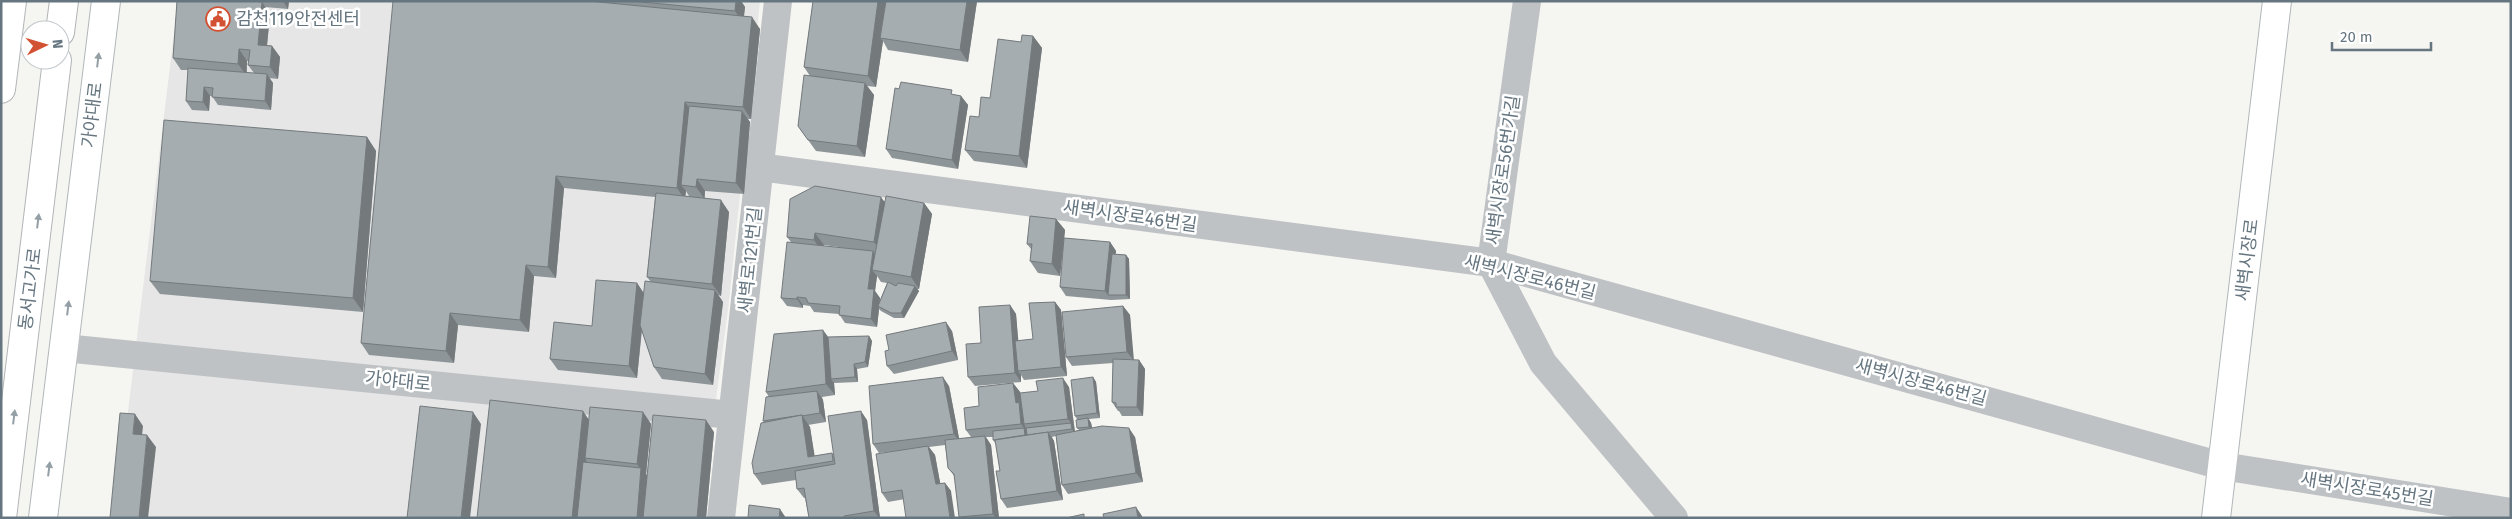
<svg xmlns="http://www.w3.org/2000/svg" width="2512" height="519" font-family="'Fira Sans','Noto Sans KR',sans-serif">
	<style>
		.built { fill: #e5e6e5 }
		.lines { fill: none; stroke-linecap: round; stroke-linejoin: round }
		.secondary-casing { stroke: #b1b6b9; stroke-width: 30 }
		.highway-casing { stroke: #b1b5b7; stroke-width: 30 }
		.street { stroke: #bec2c5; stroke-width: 28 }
		.secondary { stroke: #fff; stroke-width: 28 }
		.highway { stroke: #fff; stroke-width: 28 }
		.wall { fill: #8e9598; fill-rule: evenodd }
		.shaded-wall { fill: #74797c }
		.building { fill: #a5adb1; stroke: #74797c }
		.oneway { fill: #949fa6 }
		.labels { text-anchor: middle; stroke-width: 5; stroke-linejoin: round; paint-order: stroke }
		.poi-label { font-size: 18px; fill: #667680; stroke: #fff; text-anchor: start }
		.street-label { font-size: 18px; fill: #667680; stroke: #fff }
	</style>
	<rect width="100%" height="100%" fill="#f5f5f1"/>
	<polygon class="built" points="178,1 760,1 728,310 700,518 115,518"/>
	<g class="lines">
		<g class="secondary-casing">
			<g id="secondary">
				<polyline points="43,518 106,1"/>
				<polyline points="2216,518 2277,1"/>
			</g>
		</g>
		<g class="highway-casing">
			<g id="highway">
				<polyline points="60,32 64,1"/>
				<polyline points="1,89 12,1"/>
				<polyline points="2,518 57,60"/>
			</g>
		</g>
		<g class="street">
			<polyline points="1527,1 1491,263 1543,363 1674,518"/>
			<polyline points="760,167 1491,263 2222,466 2511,512"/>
			<polyline points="64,348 732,415"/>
			<polyline points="721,518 778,1"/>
		</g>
		<use href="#secondary" class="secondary"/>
		<use href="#highway" class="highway"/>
	</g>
	<g class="wall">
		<path d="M177,1H289L288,9L265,7L270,14L267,45L272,46L280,57L278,79L269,78L273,83L271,110L218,105L212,96H210L209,111L192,110L186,101L188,70H181L173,58ZM247,61H249L248,65L254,73H247Z"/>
		<path d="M595,1H741L745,7L744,16L760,29L751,119H748L750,122L744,194L705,191V198L729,212L721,296L718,295L723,302L713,385L662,379L654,367L642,330L637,378L558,370L550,359L592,326L637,283L644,294L651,282L647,277L655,197L564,188L556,278L534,276L529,332L458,325L454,363L369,355L361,343L595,2ZM686,191L689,196H685Z"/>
		<polygon points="813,1 977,1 968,62 888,50 883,41 876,87 867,86 874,95 865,157 816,151 798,126 810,76 804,67"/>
		<polygon points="1033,36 1042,48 1027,168 974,161 965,150 979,117 1021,42"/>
		<polygon points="956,95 961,96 968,105 958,169 892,158 886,149"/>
		<polygon points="367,137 376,151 363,312 160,294 150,281"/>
		<path d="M885,201L924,203L932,214L919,289H917L919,291L904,318H894L881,311L879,309L877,327L845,323L839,314L814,312L810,306L803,305V308L787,306L781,298L791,242L787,237ZM824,245L846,248L823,246ZM877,276L881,282L887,283L880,300V298L875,291Z"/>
		<polygon points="1056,219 1065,230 1060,276 1038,273 1030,261 1031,249 1027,244"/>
		<polygon points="1110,242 1116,251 1115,254 1126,255 1129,259 1130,299 1111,300 1066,296 1060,287"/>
		<polygon points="1055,302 1061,310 1067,376 1024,380 1021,375 1021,382 975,386 968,377 981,343 1010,305 1016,314 1018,341 1033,339"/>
		<polygon points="1123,306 1130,315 1133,360 1139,360 1145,369 1143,416 1122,416 1119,411 1118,411 1112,402 1113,363 1072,366 1066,357"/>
		<polygon points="952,331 958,360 894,374 887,366"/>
		<polygon points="869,336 872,341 868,367 857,369 858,382 834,383 835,395 822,397 823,400 826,422 808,425 810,427 814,456 832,453 834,456 867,420 880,518 809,518 805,498 804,498 797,489 796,480 762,485 754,474 764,422 763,421 769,397 766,392 828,337"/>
		<polygon points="1093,377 1096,382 1100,418 1089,419 1091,423 1092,428 1135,437 1143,482 1068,494 1062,485 1056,436 1052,437 1054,441 1063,500 1007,508 1001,499 1000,471 996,444 993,440 993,437 986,437 991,445 999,518 960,518 955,477 948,468 945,445 929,447 935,455 940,483 945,483 951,491 888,502 882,493 897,451 879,453 873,444 949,386 959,439 971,437 966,430 979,406 1013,383 1020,392 1021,406 1069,387 1075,431 1079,430 1077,428 1077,419 1075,416"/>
		<polygon points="643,412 651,424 646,474 647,476 714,432 706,518 477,518 589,419"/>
	</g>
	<g class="shaded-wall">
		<polygon points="283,1 289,1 288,9"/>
		<polygon points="733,1 741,1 745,7 743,23 735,11"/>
		<polygon points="878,1 888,1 880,38 883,41 876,87 868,76"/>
		<polygon points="967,1 977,1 968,62 960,50"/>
		<polygon points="262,2 270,14 266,56 258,45"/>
		<polygon points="752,17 760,29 751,119 743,107"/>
		<polygon points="1033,36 1042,48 1027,168 1019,156"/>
		<polygon points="272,46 280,57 278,79 270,67"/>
		<polygon points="239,49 247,61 246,75 238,64"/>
		<polygon points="267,74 273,83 271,110 265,101"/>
		<polygon points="865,83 874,95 865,157 857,146"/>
		<polygon points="204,87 210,96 209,111 203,102"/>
		<polygon points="961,96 968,105 958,169 952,160"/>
		<polygon points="685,102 693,113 681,185 686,191 685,200 677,188"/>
		<polygon points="742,111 750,122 744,194 736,183"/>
		<polygon points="367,137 376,151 363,312 353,298"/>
		<polygon points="556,176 564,188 556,278 548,267"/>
		<polygon points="697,179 705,191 704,198 696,187"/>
		<polygon points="881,197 889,208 883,254 874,242"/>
		<polygon points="721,200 729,212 721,296 712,284"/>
		<polygon points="924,203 932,214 919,289 911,277"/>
		<polygon points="1056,219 1065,230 1060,276 1052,264"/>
		<polygon points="815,233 824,245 822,252 814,240"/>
		<polygon points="1110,242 1116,251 1112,295 1108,295 1105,291"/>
		<polygon points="873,251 879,260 872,270 877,276 875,291 880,298 879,307 878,306 879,309 877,327 871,319 868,289"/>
		<polygon points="1126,255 1129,259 1130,299 1126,295"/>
		<polygon points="526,265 534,276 529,332 520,320"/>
		<polygon points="637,283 645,295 637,378 629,366"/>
		<polygon points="915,286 919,291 904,318 901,313"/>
		<polygon points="715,290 723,302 713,385 705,374"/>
		<polygon points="797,297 803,305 803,308 797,299"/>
		<polygon points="1055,302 1061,310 1067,376 1061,367"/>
		<polygon points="1010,305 1016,314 1021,371 1018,371 1021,375 1021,382 1015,373"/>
		<polygon points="1123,306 1130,315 1134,361 1127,352"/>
		<polygon points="450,313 458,325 454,363 446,351"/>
		<polygon points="946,322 952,331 958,360 952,351"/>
		<polygon points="823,330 832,342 831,379 834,383 835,395 826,384"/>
		<polygon points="869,336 872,341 868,367 865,362"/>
		<polygon points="1139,360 1145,369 1143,416 1137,407"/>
		<polygon points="854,364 857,369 858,382 855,377"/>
		<polygon points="943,377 949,386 960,443 954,434"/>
		<polygon points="1093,377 1096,382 1100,418 1097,413"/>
		<polygon points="1063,378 1069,387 1075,434 1072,429 1071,423 1068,419"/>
		<polygon points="1013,383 1020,392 1024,424 1027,430 1028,433 1021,424 1016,403"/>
		<polygon points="817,391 823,400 826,422 820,413"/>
		<polygon points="583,411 591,423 585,458 587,462 581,518 572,518"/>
		<polygon points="861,411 867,420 880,518 879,518 874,511"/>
		<polygon points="473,412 481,424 470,518 461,518"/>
		<polygon points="643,412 651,424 646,474 650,480 646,518 637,518 641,470 637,464"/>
		<polygon points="135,414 143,426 141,445 133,434"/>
		<polygon points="802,415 810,427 816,464 808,457"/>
		<polygon points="1088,418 1091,423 1093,431 1089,427"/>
		<polygon points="706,420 714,432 706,518 697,518"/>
		<polygon points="1024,428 1028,433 1028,442 1025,437"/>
		<polygon points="1129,428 1135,437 1143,482 1136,473"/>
		<polygon points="1048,432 1054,441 1063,500 1057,491"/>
		<polygon points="147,435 156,447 148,518 139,518"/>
		<polygon points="985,436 991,445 999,518 996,518 993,514"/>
		<polygon points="928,446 935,455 942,493 936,484"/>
		<polygon points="945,483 951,491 955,518 950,518"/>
		<polygon points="1136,507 1142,516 1142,518 1138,518"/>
		<polygon points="780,509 786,518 779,518"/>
	</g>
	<g class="building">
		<polygon points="177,1 250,1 262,2 258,45 272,46 270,67 248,65 250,50 239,49 238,64 173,58"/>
		<polygon points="393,1 589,1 752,17 743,107 685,102 677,188 556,176 548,267 526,265 520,320 450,313 446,351 361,343"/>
		<polygon points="632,1 736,1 735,11"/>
		<polygon points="813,1 878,1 868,76 804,67"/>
		<polygon points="886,1 967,1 960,50 880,38"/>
		<polygon points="1022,35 1033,36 1019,156 965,150 970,116 979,117 981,97 990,98 998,39 1021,42"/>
		<polygon points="188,68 267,74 265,101 212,97 213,88 204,87 203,102 186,101"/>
		<polygon points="804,75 865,83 857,146 808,140 798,126"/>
		<polygon points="901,82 952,90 951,94 961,96 952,160 886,149 895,88 899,89"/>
		<polygon points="689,106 742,111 736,183 697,179 696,187 681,185"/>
		<polygon points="164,120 367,137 353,298 150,281"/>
		<polygon points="815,186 881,197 874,242 815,233 814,240 787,237 790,199"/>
		<polygon points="656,193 721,200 712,284 647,277"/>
		<polygon points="886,196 924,203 911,277 872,270"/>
		<polygon points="1030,216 1056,219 1052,264 1030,261 1032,244 1027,244"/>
		<polygon points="1064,238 1110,242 1105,291 1060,287"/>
		<polygon points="787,242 873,251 868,289 874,289 871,319 839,315 840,306 808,303 806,298 797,297 797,299 781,298"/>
		<polygon points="1112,254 1126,255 1126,295 1108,295"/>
		<polygon points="596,280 637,283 629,366 550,359 554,322 592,326"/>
		<polygon points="645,281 715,290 705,374 654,367 640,325"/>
		<polygon points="888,282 896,286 898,283 915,286 901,313 891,313 878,306"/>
		<polygon points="1055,302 1061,367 1018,371 1015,341 1033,339 1029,303"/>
		<polygon points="1010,305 1015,373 968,377 966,344 981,343 979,307"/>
		<polygon points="1123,306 1127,352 1066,357 1062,312"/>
		<polygon points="946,322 952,351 887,366 885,351 889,350 886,335"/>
		<polygon points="823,330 826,384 766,392 774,334"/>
		<polygon points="869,336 865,362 854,364 855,377 831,379 828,337"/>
		<polygon points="1113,359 1139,360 1137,407 1116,407 1116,403 1112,402"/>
		<polygon points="943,377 954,434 873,444 869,386"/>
		<polygon points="1093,377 1097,413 1075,416 1071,380"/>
		<polygon points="1063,378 1068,419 1024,424 1020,393 1038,391 1036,381"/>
		<polygon points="1013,383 1016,403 1019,402 1021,424 966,430 964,408 979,406 978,387"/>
		<polygon points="817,391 820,413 802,416 802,415 763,421 766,397"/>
		<polygon points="490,400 583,411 572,518 477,518"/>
		<polygon points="420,406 473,412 461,518 407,518"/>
		<polygon points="590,407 643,412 637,464 585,458"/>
		<polygon points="861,411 874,511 844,516 844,518 809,518 804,488 797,489 795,471 835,464 828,416"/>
		<polygon points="120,413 135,414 133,434 147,435 139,518 110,518"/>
		<polygon points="653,415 706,420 697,518 643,518"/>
		<polygon points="802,415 808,457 832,453 833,461 754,474 752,463 761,423"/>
		<polygon points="1088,418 1089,427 1077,428 1076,420"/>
		<polygon points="1071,423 1072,429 1027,435 1026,428"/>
		<polygon points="1102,426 1129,428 1136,473 1062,485 1056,435"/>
		<polygon points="1024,428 1025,435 993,440 993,431"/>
		<polygon points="1048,432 1057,491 1001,499 996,471 1000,471 995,440"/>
		<polygon points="985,436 993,514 959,517 954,474 948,468 945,440"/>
		<polygon points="928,446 936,484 945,483 950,518 906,518 902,490 882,493 876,454"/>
		<polygon points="583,462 641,468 637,518 577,518"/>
		<polygon points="749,505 780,509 779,518 748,518"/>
		<polygon points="1136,507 1138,518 1104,518 1103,514"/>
		<polygon points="1084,514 1084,518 1066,518"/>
	</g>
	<defs><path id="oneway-solid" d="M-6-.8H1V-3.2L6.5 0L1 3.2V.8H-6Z" transform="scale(1.25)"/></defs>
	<g class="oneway">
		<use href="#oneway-solid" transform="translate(98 60) rotate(-83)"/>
		<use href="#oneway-solid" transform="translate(38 221) rotate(-83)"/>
		<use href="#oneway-solid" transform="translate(68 308) rotate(-83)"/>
		<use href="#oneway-solid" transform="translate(14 417) rotate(-83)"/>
		<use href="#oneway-solid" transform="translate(49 469) rotate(-83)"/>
	</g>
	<defs>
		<g id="civic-ring" transform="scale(1.25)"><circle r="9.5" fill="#fff" stroke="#d35133" stroke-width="1.5"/><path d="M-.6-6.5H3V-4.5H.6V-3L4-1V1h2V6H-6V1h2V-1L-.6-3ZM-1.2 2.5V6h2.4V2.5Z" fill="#d35133"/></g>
	</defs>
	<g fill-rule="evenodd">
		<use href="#civic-ring" x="218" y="19"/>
	</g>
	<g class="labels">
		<g class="poi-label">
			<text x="236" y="25">감천119안전센터</text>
		</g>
		<g class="street-label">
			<text transform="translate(92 115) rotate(-83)" y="6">가야대로</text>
			<text transform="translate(1503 170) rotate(-82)" y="6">새벽시장로56번가길</text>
			<text transform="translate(1130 216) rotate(8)" y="6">새벽시장로46번길</text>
			<text transform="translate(750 260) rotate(-84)" y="6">새벽로121번길</text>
			<text transform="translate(2247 260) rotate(-83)" y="6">새벽시장로</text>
			<text transform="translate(1530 277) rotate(14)" y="6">새벽시장로46번길</text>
			<text transform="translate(30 289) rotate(-83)" y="6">동서고가로</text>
			<text transform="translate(398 381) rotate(6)" y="6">가야대로</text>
			<text transform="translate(1921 382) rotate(15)" y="6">새벽시장로46번길</text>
			<text transform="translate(2367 489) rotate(9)" y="6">새벽시장로45번길</text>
		</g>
	</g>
	<rect width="2512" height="519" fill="none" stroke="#667680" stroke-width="5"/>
	<g transform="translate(45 45) rotate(85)"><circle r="24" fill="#ffffff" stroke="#c2c8cc"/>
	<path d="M0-4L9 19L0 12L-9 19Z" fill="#d35133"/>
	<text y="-8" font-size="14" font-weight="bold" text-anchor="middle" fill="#667680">N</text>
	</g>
	<path d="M2332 42v8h99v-8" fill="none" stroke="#667680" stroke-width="2.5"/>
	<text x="2340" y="42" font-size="15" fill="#667680" stroke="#ffffff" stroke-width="4" paint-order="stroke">20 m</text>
</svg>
